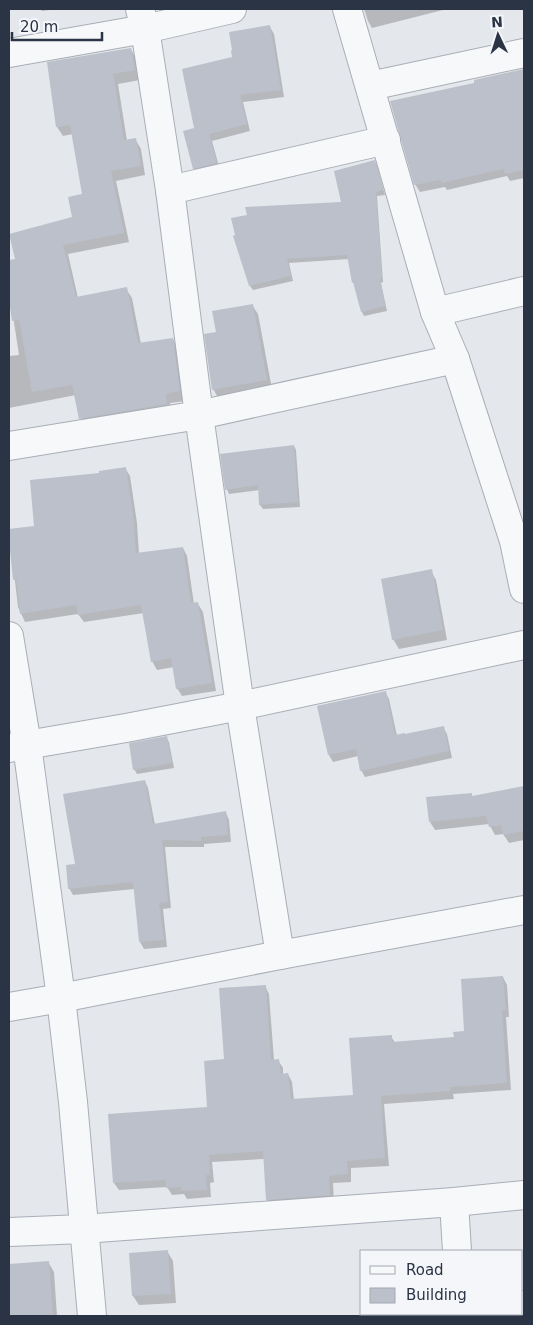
<svg xmlns="http://www.w3.org/2000/svg" width="533" height="1325" font-family="'DejaVu Sans',sans-serif">
	<style>
		.shadow { fill: #0003 }
		.building { fill: #bbc0ca }
		.lines { fill: none; stroke-linecap: round; stroke-linejoin: round }
		.minor-casing { stroke: #a9aeb7; stroke-width: 30 }
		.minor { stroke: #f7f8fa; stroke-width: 28 }
	</style>
	<rect width="100%" height="100%" fill="#e4e7ec"/>
	<g class="shadow">
		<polygon points="40,9 58,9 42,11"/>
		<polygon points="364,9 447,9 372,28 368,21"/>
		<polygon points="270,27 274,34 284,97 243,102 250,131 212,141 220,170 198,175 194,168 196,128 234,58"/>
		<polygon points="131,49 136,59 140,80 118,84 127,141 135,139 141,149 145,175 116,181 129,242 68,254 78,298 126,289 132,298 141,344 173,339 178,349 185,401 170,403 172,414 86,428 81,418 76,395 9,408 9,356 19,355 11,303 12,303 9,286 9,262 16,260 73,218 83,195 73,134 63,136 57,127"/>
		<polygon points="524,70 524,178 510,181 507,176 447,190 445,187 420,192 415,184 476,84 475,81"/>
		<polygon points="374,161 377,166 385,195 377,196 383,282 381,283 387,311 364,316 362,312 356,287 353,282 349,259 289,263 293,281 253,290 250,286 343,203"/>
		<polygon points="252,305 258,314 272,389 219,399 213,389"/>
		<polygon points="294,446 296,450 300,507 263,509 260,505 260,490 229,494 227,489"/>
		<polygon points="125,468 130,476 137,523 139,554 183,548 187,556 194,604 198,604 203,612 216,691 182,696 177,688 174,667 157,670 152,661 144,613 84,622 78,614 25,622 18,607 9,530 36,527 101,474"/>
		<polygon points="431,571 436,580 447,640 399,649 393,639"/>
		<polygon points="385,692 389,699 397,736 443,727 447,734 452,758 365,777 361,770 358,756 333,762 329,755 318,706"/>
		<polygon points="166,737 169,742 174,768 137,774 134,769"/>
		<polygon points="145,781 148,788 155,825 226,813 229,820 231,842 204,844 204,847 165,847 171,908 163,909 167,947 144,949 140,942 135,889 73,895 69,888 77,865"/>
		<polygon points="524,787 524,840 509,843 503,834 495,835 489,824 435,830 430,822 471,794 473,797"/>
		<polygon points="503,977 507,985 509,1017 506,1017 511,1090 453,1094 454,1099 384,1104 389,1166 351,1168 351,1182 333,1183 334,1203 272,1207 267,1200 264,1159 212,1162 214,1182 210,1183 211,1197 187,1199 184,1194 172,1195 167,1187 119,1190 114,1183 209,1108 225,1060 265,986 269,994 274,1060 278,1060 283,1068 283,1075 288,1074 292,1082 294,1100 354,1096 391,1036 395,1043 455,1038 466,1032"/>
		<polygon points="167,1251 173,1261 176,1303 139,1305 133,1296 130,1254"/>
		<polygon points="48,1262 54,1272 57,1316 9,1316 9,1265"/>
	</g>
	<g class="building">
		<polygon points="270,25 281,90 240,95 247,124 209,134 217,163 193,169 183,131 194,128 182,69 232,57 231,51 232,50 229,32"/>
		<polygon points="131,48 135,70 113,74 124,140 136,138 141,166 111,171 124,233 63,245 76,297 127,287 138,343 173,338 180,391 166,394 167,404 79,419 72,385 32,392 19,320 12,321 9,300 9,260 15,259 9,234 72,217 68,197 82,194 70,125 56,127 47,62"/>
		<polygon points="524,69 524,170 505,174 503,169 442,183 441,180 414,185 390,101 474,83 474,80"/>
		<polygon points="375,160 383,190 376,192 382,278 380,278 385,306 361,312 353,282 352,283 347,255 287,259 291,276 249,286 233,236 235,235 231,218 247,215 245,207 341,202 334,171"/>
		<polygon points="253,304 267,380 212,390 204,334 216,332 212,311"/>
		<polygon points="294,445 298,502 259,505 258,485 225,490 220,454"/>
		<polygon points="126,467 133,514 136,553 183,547 191,603 198,602 212,683 176,689 171,658 151,662 141,605 78,615 76,605 20,614 16,579 13,580 9,540 9,529 34,526 30,480 99,473 99,471"/>
		<polygon points="432,569 443,630 392,640 381,579"/>
		<polygon points="386,691 395,735 405,733 405,734 444,726 449,751 360,771 356,749 328,755 317,706"/>
		<polygon points="167,736 172,763 133,770 129,743"/>
		<polygon points="145,780 153,824 226,811 228,835 201,837 201,841 162,840 168,902 159,903 164,940 139,942 133,882 68,889 66,865 75,864 63,794"/>
		<polygon points="524,786 524,831 503,835 501,825 489,827 486,816 429,822 426,797 472,793 472,796"/>
		<polygon points="503,976 506,1010 502,1010 507,1083 450,1087 450,1091 381,1096 385,1158 347,1161 348,1174 329,1176 330,1195 266,1200 263,1151 209,1155 210,1175 206,1175 207,1190 181,1191 181,1187 166,1188 165,1180 113,1183 108,1114 207,1107 204,1061 224,1059 219,988 266,985 271,1060 279,1059 281,1074 288,1073 291,1099 353,1095 349,1038 392,1035 392,1042 454,1037 453,1032 464,1031 461,979"/>
		<polygon points="168,1250 171,1294 132,1296 129,1253"/>
		<polygon points="49,1261 53,1316 9,1316 9,1264"/>
	</g>
	<g class="lines">
		<g class="minor-casing">
			<g id="minor">
				<polyline points="140,9 145,29 170,190 199,415 240,706 280,955"/>
				<polyline points="347,9 435,312 455,359 514,541 524,589"/>
				<polyline points="9,53 145,29 232,9"/>
				<polyline points="370,86 524,53"/>
				<polyline points="170,190 386,140"/>
				<polyline points="435,312 524,291"/>
				<polyline points="9,446 199,415 455,359"/>
				<polyline points="9,636 27,745 61,998 73,1102 92,1316"/>
				<polyline points="9,748 126,728 240,706 524,645"/>
				<polyline points="9,1007 61,998 280,955 524,910"/>
				<polyline points="454,1202 457,1251"/>
				<polyline points="9,1232 83,1229 454,1202 524,1195"/>
				<polyline points="522,1305 524,1305"/>
				<polyline points="405,1316 434,1314"/>
			</g>
		</g>
		<use href="#minor" class="minor"/>
	</g>
	<rect width="533" height="1325" fill="none" stroke="#2b3445" stroke-width="20"/>
	<rect x="360" y="1250" width="162" height="65" fill="#f4f6f9" stroke="#a4a8b1"/>
	<rect x="370" y="1266" width="25" height="8" fill="#f7f8fa" stroke="#a4a8b1"/>
	<text x="406" y="1275" font-size="15" fill="#2b3445">Road</text>
	<rect x="370" y="1288" width="25" height="15" fill="#bbc0ca" stroke="#a4a8b1"/>
	<text x="406" y="1300" font-size="15" fill="#2b3445">Building</text>
	<g transform="translate(498 35) rotate(356)" stroke="#f4f6f9" stroke-width="4" paint-order="stroke">
	<path d="M0-4L9 19L0 12L-9 19Z" fill="#2b3445"/>
	<text y="-8" font-size="14" font-weight="bold" text-anchor="middle" fill="#2b3445">N</text>
	</g>
	<path d="M12 32v8h90v-8" fill="none" stroke="#2b3445" stroke-width="2.5"/>
	<text x="20" y="32" font-size="15" fill="#2b3445" stroke="#f4f6f9" stroke-width="4" paint-order="stroke">20 m</text>
</svg>
